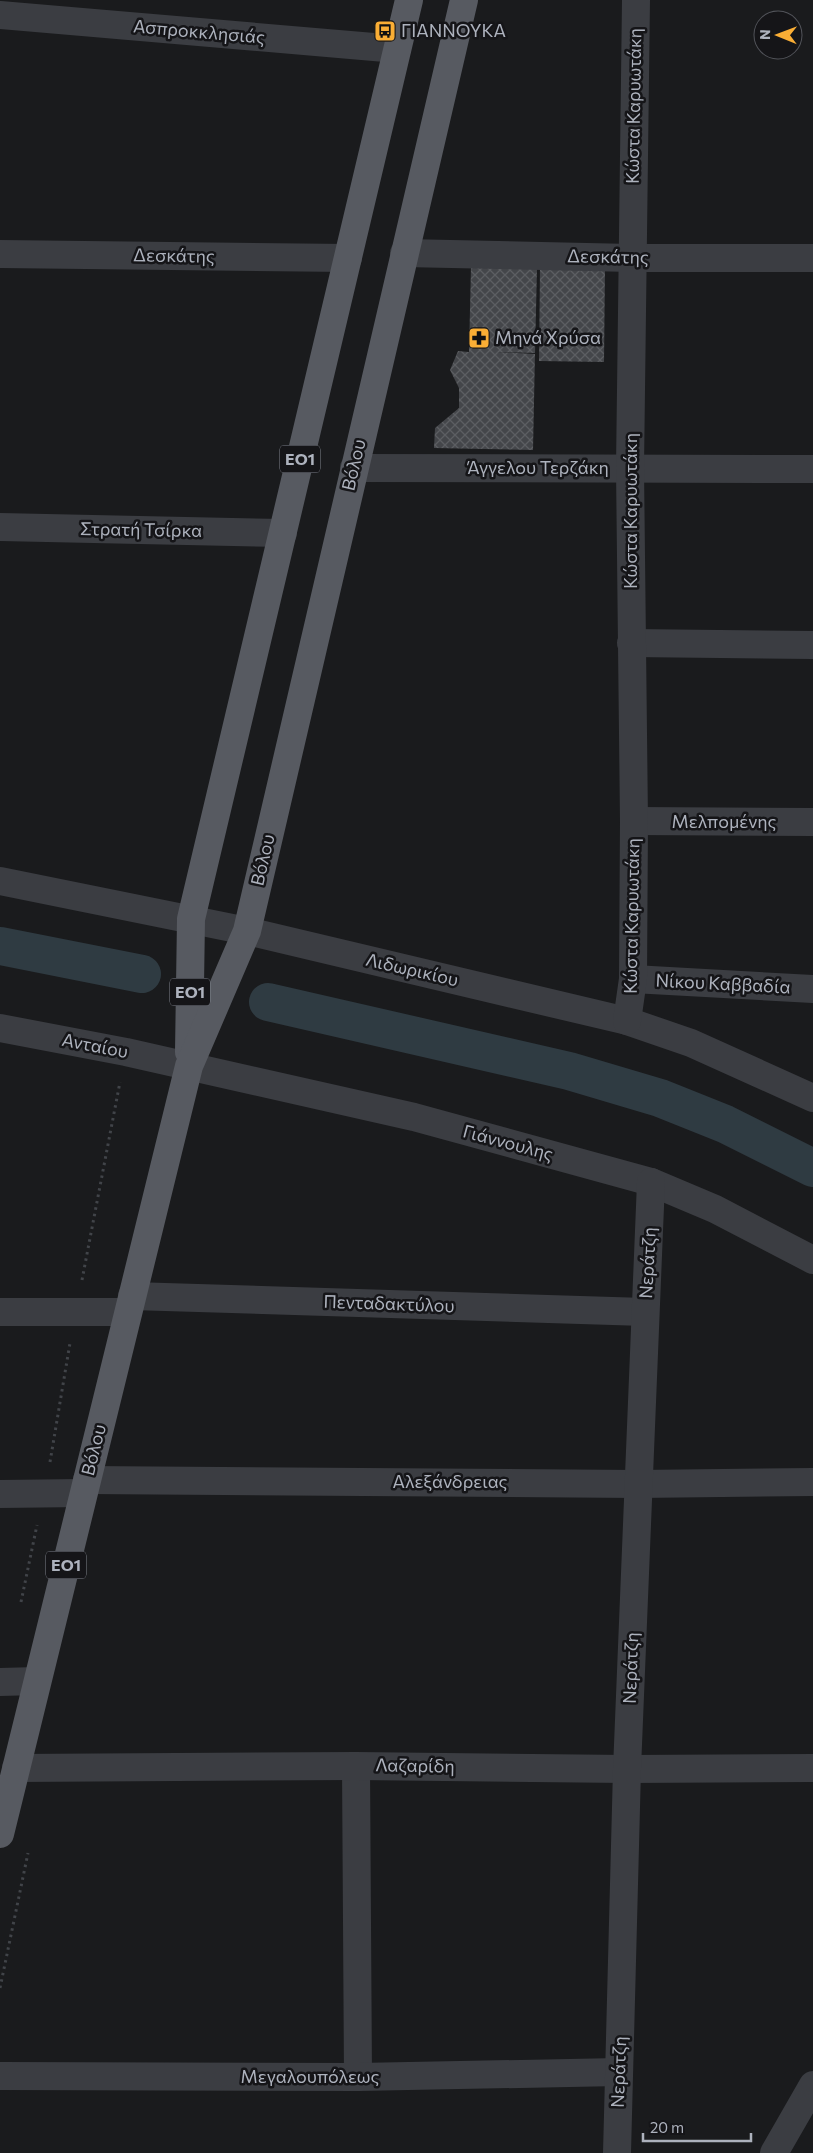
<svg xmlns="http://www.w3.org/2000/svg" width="813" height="2153" font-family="Commissioner,sans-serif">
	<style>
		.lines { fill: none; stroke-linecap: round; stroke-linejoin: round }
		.canal { stroke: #2f3b42; stroke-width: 38 }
		.building { fill: url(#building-cross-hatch) }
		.path { stroke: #414449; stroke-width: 3; stroke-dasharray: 2.5 4; stroke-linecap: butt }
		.minor { stroke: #3b3d42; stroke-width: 28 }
		.major { stroke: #575a61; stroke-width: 28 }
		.labels { text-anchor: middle; stroke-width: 5; stroke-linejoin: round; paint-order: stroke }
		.shield { fill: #151518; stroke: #7f838c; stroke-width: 1 }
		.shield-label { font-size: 16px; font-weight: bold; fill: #adb2bd }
		.poi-label { font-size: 18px; fill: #adb2bd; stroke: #151518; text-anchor: start }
		.street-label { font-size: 18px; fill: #adb2bd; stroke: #151518 }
	</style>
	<defs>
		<pattern id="building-cross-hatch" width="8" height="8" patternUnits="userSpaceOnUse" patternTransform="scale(1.25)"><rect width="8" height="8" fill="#44464a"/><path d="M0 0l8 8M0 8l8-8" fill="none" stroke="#5c5e62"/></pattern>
	</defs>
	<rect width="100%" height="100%" fill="#1a1b1d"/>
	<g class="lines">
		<g class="canal">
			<polyline points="0,946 142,974"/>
			<polyline points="268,1002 569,1071 660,1098 725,1124 813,1168"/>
		</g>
	</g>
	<g class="building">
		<polygon points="471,266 537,268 535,353 496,352 535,354 533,450 434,448 435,428 459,408 459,388 450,370 458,351 469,352"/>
		<polygon points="540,268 605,269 604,362 539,361"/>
	</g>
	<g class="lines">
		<g class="path">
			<polyline points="82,1280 120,1082"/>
			<polyline points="50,1462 70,1343"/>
			<polyline points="21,1602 37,1525"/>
			<polyline points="0,1988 28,1853"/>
		</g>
		<g class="minor">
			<polyline points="0,15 397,49"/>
			<polyline points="404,253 632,258 813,258"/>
			<polyline points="0,254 348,258"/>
			<polyline points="354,468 813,469"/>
			<polyline points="0,527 283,533"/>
			<polyline points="631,643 813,645"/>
			<polyline points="634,821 813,822"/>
			<polyline points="0,881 247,931 627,1021 691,1043 813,1098"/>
			<polyline points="633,979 813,989"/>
			<polyline points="627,1021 633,979 634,821 630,468 636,0"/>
			<polyline points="0,1028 126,1052 414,1117 651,1182 715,1209 813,1260"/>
			<polyline points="132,1296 645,1312"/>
			<polyline points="0,1312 128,1312"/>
			<polyline points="87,1480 638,1484 813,1482"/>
			<polyline points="0,1494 83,1493"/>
			<polyline points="0,1682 37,1681"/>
			<polyline points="356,1766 358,2077"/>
			<polyline points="16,1768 356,1766 627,1769 813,1768"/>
			<polyline points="0,2076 358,2077 619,2072"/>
			<polyline points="617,2153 627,1769 651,1182"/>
			<polyline points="774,2153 813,2085"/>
		</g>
		<g class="major">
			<polyline points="189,1052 191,919 409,0"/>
			<polyline points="0,1834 189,1066 247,931 464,0"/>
		</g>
	</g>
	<defs>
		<g id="bus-square" transform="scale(1.125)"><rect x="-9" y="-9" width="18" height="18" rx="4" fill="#faae35" stroke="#151518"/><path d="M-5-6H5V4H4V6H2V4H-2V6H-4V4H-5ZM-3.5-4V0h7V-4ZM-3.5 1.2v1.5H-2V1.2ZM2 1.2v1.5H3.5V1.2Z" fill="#111"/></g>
		<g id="pharmacy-square" transform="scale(1.125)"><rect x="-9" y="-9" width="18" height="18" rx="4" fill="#faae35" stroke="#151518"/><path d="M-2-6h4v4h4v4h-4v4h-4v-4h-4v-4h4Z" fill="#111"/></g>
	</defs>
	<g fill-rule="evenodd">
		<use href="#bus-square" x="385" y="31"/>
		<use href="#pharmacy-square" x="479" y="338"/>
	</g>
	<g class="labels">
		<g class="shield">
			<rect x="280" y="445.5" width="40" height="27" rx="4"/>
			<rect x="170" y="978.5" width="40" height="27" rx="4"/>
			<rect x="46" y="1551.5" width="40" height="27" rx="4"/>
		</g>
		<g class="shield-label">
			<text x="300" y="465">ΕΟ1</text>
			<text x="190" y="998">ΕΟ1</text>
			<text x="66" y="1571">ΕΟ1</text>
		</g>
		<g class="poi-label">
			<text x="401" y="37">ΓΙΑΝΝΟΥΚΑ</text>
			<text x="495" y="344">Μηνά Χρύσα</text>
		</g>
		<g class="street-label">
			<text transform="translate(199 32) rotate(5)" y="6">Ασπροκκλησιάς</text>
			<text transform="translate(634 106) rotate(-89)" y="6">Κώστα Καρυωτάκη</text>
			<text transform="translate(174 256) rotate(1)" y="6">Δεσκάτης</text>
			<text transform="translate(608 257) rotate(1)" y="6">Δεσκάτης</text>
			<text transform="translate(354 465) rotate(-77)" y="6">Βόλου</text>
			<text x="538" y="474">Άγγελου Τερζάκη</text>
			<text transform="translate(631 511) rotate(-90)" y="6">Κώστα Καρυωτάκη</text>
			<text transform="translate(141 530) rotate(1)" y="6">Στρατή Τσίρκα</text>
			<text x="724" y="828">Μελπομένης</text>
			<text transform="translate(263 860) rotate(-77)" y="6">Βόλου</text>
			<text transform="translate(632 916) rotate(-89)" y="6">Κώστα Καρυωτάκη</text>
			<text transform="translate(412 970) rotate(13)" y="6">Λιδωρικίου</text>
			<text transform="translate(723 984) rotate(3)" y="6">Νίκου Καββαδία</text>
			<text transform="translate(95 1046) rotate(11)" y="6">Ανταίου</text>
			<text transform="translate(508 1143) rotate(15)" y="6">Γιάννουλης</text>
			<text transform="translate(648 1263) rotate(-87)" y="6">Νεράτζη</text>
			<text transform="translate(389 1304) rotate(2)" y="6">Πενταδακτύλου</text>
			<text transform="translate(94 1450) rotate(-76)" y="6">Βόλου</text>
			<text x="450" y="1488">Αλεξάνδρειας</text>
			<text transform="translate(631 1668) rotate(-88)" y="6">Νεράτζη</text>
			<text transform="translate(415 1766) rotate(1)" y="6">Λαζαρίδη</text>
			<text transform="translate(619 2072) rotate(-88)" y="6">Νεράτζη</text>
			<text x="310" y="2083">Μεγαλουπόλεως</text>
		</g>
	</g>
	<g transform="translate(778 35) rotate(271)"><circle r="24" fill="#151518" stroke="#52545a"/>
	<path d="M0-4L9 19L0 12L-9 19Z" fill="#faae35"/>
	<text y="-8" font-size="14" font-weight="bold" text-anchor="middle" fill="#adb2bd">N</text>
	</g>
	<path d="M643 2133v8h108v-8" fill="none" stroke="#adb2bd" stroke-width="2.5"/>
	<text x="650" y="2133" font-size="15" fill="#adb2bd" stroke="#151518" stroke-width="4" paint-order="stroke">20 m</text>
</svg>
